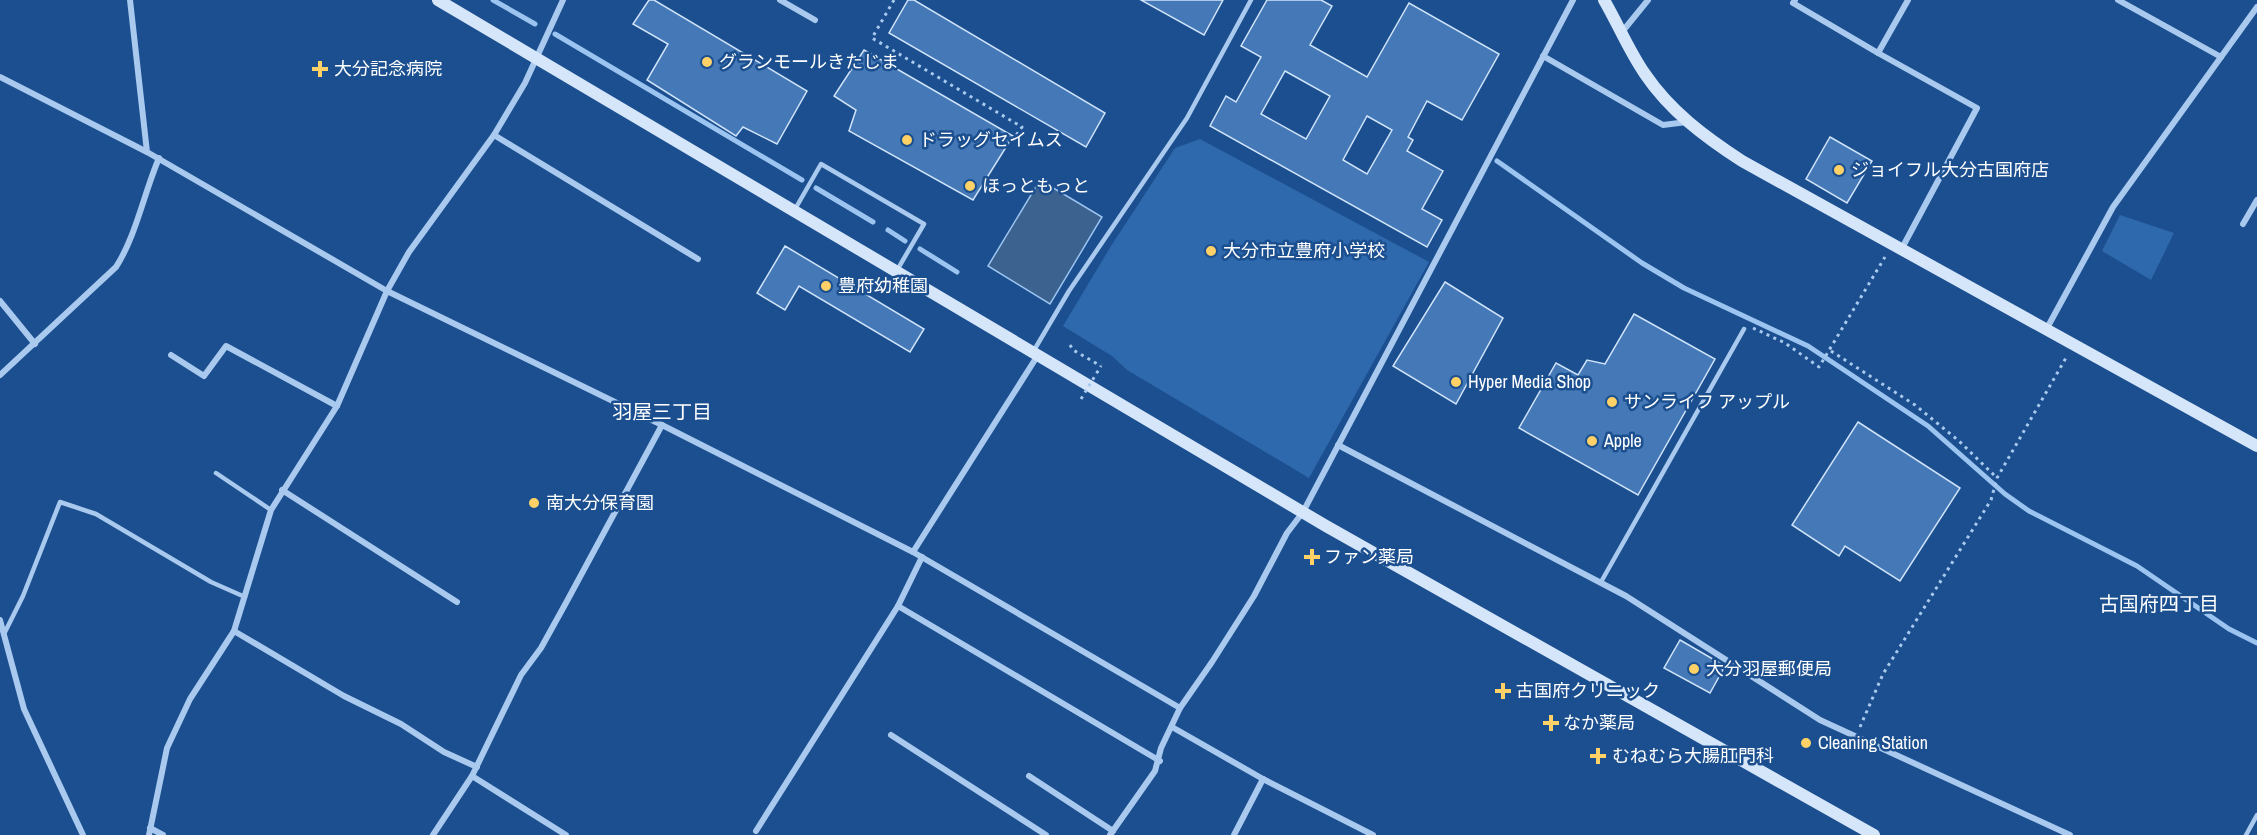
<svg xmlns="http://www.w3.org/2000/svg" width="2257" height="835" font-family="'Archivo Narrow','Noto Sans JP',sans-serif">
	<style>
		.green { fill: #2e69ad }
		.water { fill: #3c6290; stroke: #9cc4f0; stroke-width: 1.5 }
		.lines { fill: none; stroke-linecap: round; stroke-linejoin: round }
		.stream { stroke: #9cc4f0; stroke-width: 5 }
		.building { fill: #4478b7; stroke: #cfe3fa; stroke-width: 1.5; fill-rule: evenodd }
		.path { stroke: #a9c9ee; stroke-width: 3; stroke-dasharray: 3 4.5; stroke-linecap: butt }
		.lane { stroke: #a9c9ee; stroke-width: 4.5 }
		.street { stroke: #a9c9ee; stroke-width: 6 }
		.secondary { stroke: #d6e6fa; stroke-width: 12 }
		.path-bridge { stroke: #a9c9ee; stroke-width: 3; stroke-dasharray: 3 4.5; stroke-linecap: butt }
		.poi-dot { fill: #ffd166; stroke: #1b4f8f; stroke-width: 2 }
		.labels { text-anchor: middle; stroke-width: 5; stroke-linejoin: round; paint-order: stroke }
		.poi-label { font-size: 18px; fill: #fff; stroke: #1b4f8f; text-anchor: start }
		.neighbourhood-label { font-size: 20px; fill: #fff; stroke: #1b4f8f }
	</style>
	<rect width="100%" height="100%" fill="#1b4f8f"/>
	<g class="green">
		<polygon points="1200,139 1429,262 1309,478 1127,370 1112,356 1063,326 1111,246 1175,148"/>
		<polygon points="2120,215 2174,233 2151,280 2102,251"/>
	</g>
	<polygon class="water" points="1040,180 1102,217 1050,304 988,266"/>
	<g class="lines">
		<g class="stream">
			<polyline points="493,0 535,24"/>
			<polyline points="555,34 802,180"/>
			<polyline points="1497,161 1642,263 1684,288 1808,346 1928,426 2005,494 2029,511 2137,566 2229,629 2257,643"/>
			<polyline points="816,188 873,222"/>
			<polyline points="888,230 905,241"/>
			<polyline points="920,249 957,272"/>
		</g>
	</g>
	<g class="building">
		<polygon points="649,0 654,0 807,91 777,144 743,127 736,136 647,80 668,44 633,24"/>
		<polygon points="908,0 914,0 1105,113 1086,147 889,33"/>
		<polygon points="1141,0 1223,0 1204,35"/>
		<path d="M1267,0H1321L1332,6L1310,45L1367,77L1409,3L1499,54L1462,120L1427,101L1408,137L1413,140L1407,151L1443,171L1422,209L1442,220L1427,247L1210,126L1226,96L1236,102L1261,57L1241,46ZM1285,71L1330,96L1306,139L1261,114ZM1367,116L1392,130L1367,174L1343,160Z"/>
		<polygon points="864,50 1013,136 973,200 849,131 856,110 834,96"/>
		<polygon points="1830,137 1872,161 1847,203 1806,179"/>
		<polygon points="785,246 924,329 910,352 799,286 785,310 757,293"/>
		<polygon points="1445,282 1503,318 1456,404 1393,366"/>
		<polygon points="1634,314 1715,359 1638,495 1519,428 1556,363 1578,375 1587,360 1605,364"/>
		<polygon points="1858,422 1960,488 1900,581 1845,546 1839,556 1792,525"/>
		<polygon points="1680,640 1725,666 1710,693 1664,668"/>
	</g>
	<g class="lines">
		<g class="path">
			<polyline points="894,0 872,38 1022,127 1015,137 1019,147"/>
			<polyline points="1753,328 1785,343 1819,367 1885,257"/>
			<polyline points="1070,345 1073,350 1101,366"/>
			<polyline points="1831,351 1915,405 1959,441 1997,478"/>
			<polyline points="1860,727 1883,674 1991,500 1997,478 2067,356"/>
		</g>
		<g class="lane">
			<polyline points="794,211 821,164 924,224 896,272"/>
			<polyline points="1033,352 1069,291 1187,118 1251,0"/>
			<polyline points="216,473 271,510"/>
			<polyline points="1601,582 1744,329"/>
			<polyline points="4,634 23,596 60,502 96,514 211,582 245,597"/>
			<polyline points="2246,835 2257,815"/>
		</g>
		<g class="street">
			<polyline points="130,0 147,152 387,291 662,425 913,552 1180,708"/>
			<polyline points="780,0 815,20"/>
			<polyline points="1795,0 1793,3 1878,53"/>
			<polyline points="2118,0 2221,57"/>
			<polyline points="1622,32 1648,0"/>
			<polyline points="1543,56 1663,125 1687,122"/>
			<polyline points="0,77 147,152"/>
			<polyline points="494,135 698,259"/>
			<polyline points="2243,224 2257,200"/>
			<polyline points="1901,250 1977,108 1878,53 1908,0"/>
			<polyline points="0,301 35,344"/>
			<polyline points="2046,330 2113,207 2257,7"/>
			<polyline points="171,355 204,376 226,346 337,406"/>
			<path d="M0,375L116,267C136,236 144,193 159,158"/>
			<polyline points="1338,445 1626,596 1820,720 2070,835"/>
			<polyline points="282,490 457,602"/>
			<polyline points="913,552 1038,355"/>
			<polyline points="898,606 1160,761"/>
			<polyline points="0,620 24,709 83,835"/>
			<polyline points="234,631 344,696 401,724 444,752 477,767"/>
			<polyline points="1172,727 1263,779 1373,835"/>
			<polyline points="891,735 1046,835"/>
			<polyline points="472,776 566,835"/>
			<polyline points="1029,776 1113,831"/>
			<polyline points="150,828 163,835"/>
			<polyline points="756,831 898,606 922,557"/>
			<polyline points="149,835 167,748 190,699 234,631 271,510 337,406 387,291 409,252 494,135 525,83 563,0"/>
			<polyline points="433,835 472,776 521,675 541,648 567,601 662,425"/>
			<polyline points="1110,835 1155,771 1161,748 1180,708 1212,662 1254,596 1287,533 1303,512 1573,0"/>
			<polyline points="1234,835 1263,779"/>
		</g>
		<g class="secondary">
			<polyline points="438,0 1326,526 1874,835"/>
			<path d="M1604,0C1618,24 1629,51 1645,74C1670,111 1705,137 1742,161L2257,446"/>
		</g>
		<polyline class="path-bridge" points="1081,399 1101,366"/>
	</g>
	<g class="poi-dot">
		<circle cx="707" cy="62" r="6"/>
		<path d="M317 60h6v6h6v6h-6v6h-6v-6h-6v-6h6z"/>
		<circle cx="907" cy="140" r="6"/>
		<circle cx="1839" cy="170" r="6"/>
		<circle cx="970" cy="186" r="6"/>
		<circle cx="1211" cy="251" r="6"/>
		<circle cx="826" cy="286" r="6"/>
		<circle cx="1456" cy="382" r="6"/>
		<circle cx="1612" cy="402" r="6"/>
		<circle cx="1592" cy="441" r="6"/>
		<circle cx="534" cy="503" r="6"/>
		<path d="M1309 548h6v6h6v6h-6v6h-6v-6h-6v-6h6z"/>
		<circle cx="1694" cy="669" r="6"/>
		<path d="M1500 682h6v6h6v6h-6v6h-6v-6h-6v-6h6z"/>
		<path d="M1548 714h6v6h6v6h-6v6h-6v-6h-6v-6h6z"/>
		<circle cx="1806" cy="743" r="6"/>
		<path d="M1595 747h6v6h6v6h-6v6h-6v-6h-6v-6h6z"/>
	</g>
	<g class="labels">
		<g class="poi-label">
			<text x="719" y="68">グランモールきたじま</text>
			<text x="334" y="75">大分記念病院</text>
			<text x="919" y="146">ドラッグセイムス</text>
			<text x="1851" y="176">ジョイフル大分古国府店</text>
			<text x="982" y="192">ほっともっと</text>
			<text x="1223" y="257">大分市立豊府小学校</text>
			<text x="838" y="292">豊府幼稚園</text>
			<text x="1468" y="388">Hyper Media Shop</text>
			<text x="1624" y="408">サンライフ アップル</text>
			<text x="1604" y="447">Apple</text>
			<text x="546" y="509">南大分保育園</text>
			<text x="1324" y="563">ファン薬局</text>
			<text x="1706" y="675">大分羽屋郵便局</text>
			<text x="1516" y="697">古国府クリニック</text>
			<text x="1563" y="729">なか薬局</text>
			<text x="1818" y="749">Cleaning Station</text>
			<text x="1612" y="762">むねむら大腸肛門科</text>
		</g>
		<g class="neighbourhood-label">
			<text x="662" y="419">羽屋三丁目</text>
			<text x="2159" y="611">古国府四丁目</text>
		</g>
	</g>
</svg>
